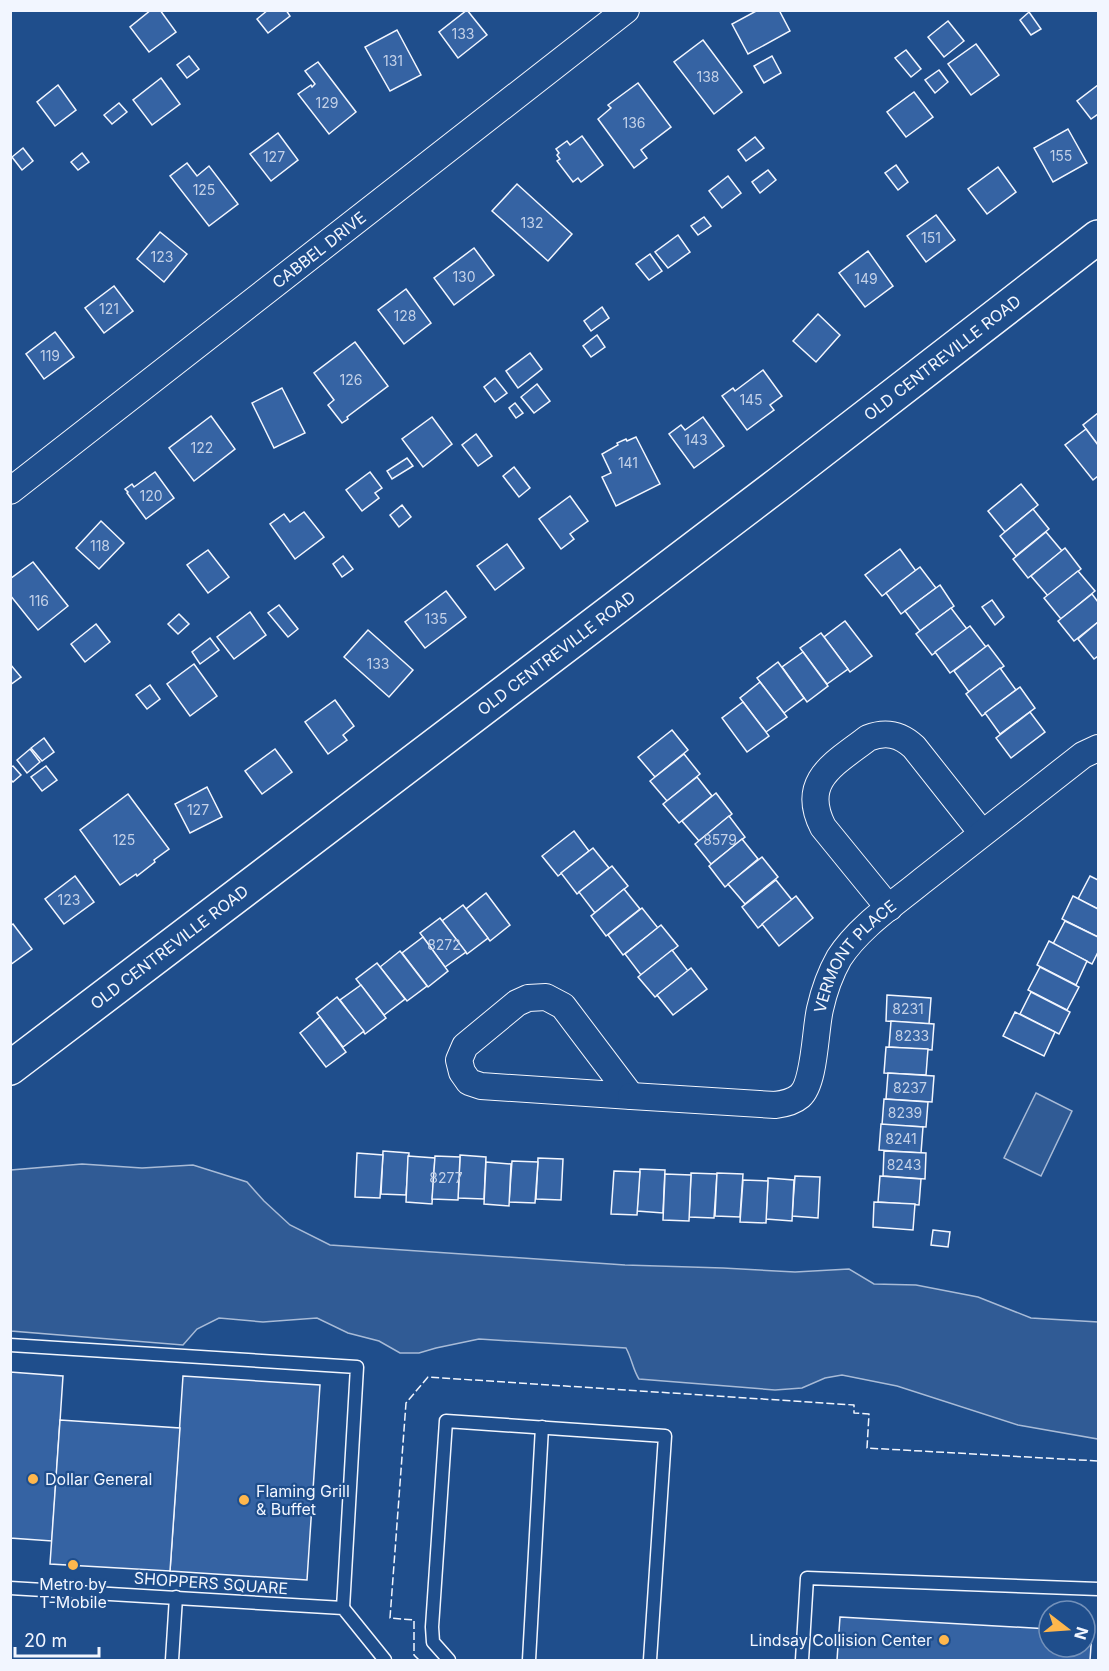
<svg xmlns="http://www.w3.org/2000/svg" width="1109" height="1671" font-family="Inter,sans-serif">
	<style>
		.green { fill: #305b95; stroke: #a8bbd7; stroke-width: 1.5 }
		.building { fill: #3563a3; stroke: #f2f6ff; stroke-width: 1.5 }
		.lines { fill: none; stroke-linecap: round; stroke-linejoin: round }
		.lane-casing { stroke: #f2f6ff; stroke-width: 15 }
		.street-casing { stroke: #f2f6ff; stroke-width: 28 }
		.secondary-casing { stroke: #f2f6ff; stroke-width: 36 }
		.lane { stroke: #1f4e8c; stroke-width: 12 }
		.street { stroke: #1f4e8c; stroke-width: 26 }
		.secondary { stroke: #1f4e8c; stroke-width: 33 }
		.fence { stroke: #f2f6ff; stroke-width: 1.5; stroke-dasharray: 8 3; stroke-linecap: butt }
		.poi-dot { fill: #ffb74d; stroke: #1f4e8c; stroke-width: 2 }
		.labels { text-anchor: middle; stroke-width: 4.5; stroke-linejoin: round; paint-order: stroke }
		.number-label { font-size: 14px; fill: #c3d1e8 }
		.street-label { font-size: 16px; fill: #f2f6ff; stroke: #1f4e8c }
		.poi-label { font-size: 16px; fill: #f2f6ff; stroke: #1f4e8c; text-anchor: start }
	</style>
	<rect width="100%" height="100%" fill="#1f4e8c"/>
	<g class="green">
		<polygon points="1036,1093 1072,1111 1041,1176 1004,1158"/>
		<path d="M82,1164L142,1168L193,1165L247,1182L264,1201L290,1225L330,1245L625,1265L723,1268L795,1272L849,1269L874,1284L916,1285L978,1297L1031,1318L1098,1322V1439L1018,1425L897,1386L842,1375L825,1378L802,1388L775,1390L639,1379C633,1370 632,1359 626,1348L479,1339L436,1348L419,1353H400L379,1341L348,1333L317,1318L263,1322L219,1318L197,1329L183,1345L11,1331V1170Z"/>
	</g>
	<g class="building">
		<polygon points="151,10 160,10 176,32 149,52 130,27"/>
		<polygon points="268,10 286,10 290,16 268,33 257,19"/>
		<polygon points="467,10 487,35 458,58 439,32"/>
		<polygon points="758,10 779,10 790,31 748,54 732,24"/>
		<polygon points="1029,12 1041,29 1031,35 1020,20"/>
		<polygon points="948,21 964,41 944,57 928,37"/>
		<polygon points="397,30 421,75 390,91 365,47"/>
		<polygon points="703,40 742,92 714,114 674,62"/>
		<polygon points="976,44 999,75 971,95 948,64"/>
		<polygon points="906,50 921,69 911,77 895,58"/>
		<polygon points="189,56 199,69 187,78 177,65"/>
		<polygon points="772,56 781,73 764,83 754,66"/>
		<polygon points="318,62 356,112 329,134 298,94 311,85 312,87 315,84 305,71"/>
		<polygon points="939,70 948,82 935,93 925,80"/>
		<polygon points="161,78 180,104 152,125 133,100"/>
		<polygon points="638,83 671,127 641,150 647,158 634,168 598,119 611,108 608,105"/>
		<polygon points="58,85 76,110 55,126 37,102"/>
		<polygon points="1098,85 1098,114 1091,119 1077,101"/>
		<polygon points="914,92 933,117 906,137 887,112"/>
		<polygon points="119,103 127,112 112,124 104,115"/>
		<polygon points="1068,129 1087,163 1053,182 1034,148"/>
		<polygon points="278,133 298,160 271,181 250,154"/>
		<polygon points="582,136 603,165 581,182 578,178 573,182 557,161 560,159 557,155 559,153 556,149 567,141 570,145"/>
		<polygon points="755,137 764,148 746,161 738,150"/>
		<polygon points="23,148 33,161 22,170 12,157"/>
		<polygon points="82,153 89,162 78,170 71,162"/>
		<polygon points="187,163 197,176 209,166 238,204 209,226 170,176"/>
		<polygon points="896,165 908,182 898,190 885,173"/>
		<polygon points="998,167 1016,192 987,214 968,189"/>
		<polygon points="768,170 776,180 760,193 752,182"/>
		<polygon points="728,176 741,193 722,208 709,191"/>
		<polygon points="517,184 572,234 548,261 492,211"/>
		<polygon points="936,215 955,240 926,262 907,236"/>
		<polygon points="704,217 711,226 698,235 691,226"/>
		<polygon points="160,232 187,254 164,282 137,259"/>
		<polygon points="678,235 690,252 668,268 655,252"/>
		<polygon points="474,248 494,275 454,305 434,278"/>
		<polygon points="868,251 893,286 865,307 839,273"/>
		<polygon points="650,254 662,271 649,280 636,264"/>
		<polygon points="114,286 133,311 104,333 85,308"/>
		<polygon points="406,289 431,323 404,344 378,310"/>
		<polygon points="602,307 609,318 591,331 584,321"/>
		<polygon points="818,314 840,335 816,362 793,341"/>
		<polygon points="55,332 74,357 44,379 26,354"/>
		<polygon points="597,335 605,347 591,357 583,346"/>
		<polygon points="355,342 388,386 347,417 348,419 342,423 328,405 334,400 314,373"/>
		<polygon points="530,353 542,369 518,388 506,371"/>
		<polygon points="763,370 782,396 770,405 774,410 747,430 722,396 733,388 735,391"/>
		<polygon points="495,378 507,393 495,402 484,387"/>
		<polygon points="537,384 550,401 534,413 521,397"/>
		<polygon points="282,388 305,433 274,448 252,403"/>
		<polygon points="515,403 523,413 516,418 509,408"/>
		<polygon points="1098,413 1098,445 1083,425"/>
		<polygon points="211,416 235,449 194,481 169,448"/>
		<polygon points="432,417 452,444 423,467 402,439"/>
		<polygon points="703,417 724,446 694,468 669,434 681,425 685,430"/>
		<polygon points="1086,429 1098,445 1098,476 1093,480 1065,445"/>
		<polygon points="476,434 492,456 478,466 462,445"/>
		<polygon points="636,437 660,484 616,506 602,477 611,473 602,454 618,445 617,443 626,439 627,441"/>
		<polygon points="407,458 413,466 392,479 387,471"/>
		<polygon points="514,467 530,488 519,497 503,476"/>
		<polygon points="155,472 174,498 146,519 127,493 128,492 125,489 132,484 134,487"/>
		<polygon points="370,472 382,488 375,493 379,498 362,511 346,490"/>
		<polygon points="1021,484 1038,505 1005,532 988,511"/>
		<polygon points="570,496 588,521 570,534 574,539 561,549 539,519"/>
		<polygon points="402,505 411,517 399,527 390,515"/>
		<polygon points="1033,509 1049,529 1016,556 1000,536"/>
		<polygon points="304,512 324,537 295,559 270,524 284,514 290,522"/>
		<polygon points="101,521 124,543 99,569 76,548"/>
		<polygon points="1046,532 1062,551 1028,578 1013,559"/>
		<polygon points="507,544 524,568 495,590 477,566"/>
		<polygon points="1065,548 1081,569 1048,596 1031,576"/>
		<polygon points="900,549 916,571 882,596 865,575"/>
		<polygon points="208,550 229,577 208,593 187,565"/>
		<polygon points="343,556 353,569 342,577 333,564"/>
		<polygon points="33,562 68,606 38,630 10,595 10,579"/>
		<polygon points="920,567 936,588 901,614 886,593"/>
		<polygon points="1078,571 1095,591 1061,619 1044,598"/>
		<polygon points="940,585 954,606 920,631 905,611"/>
		<polygon points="446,591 466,617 425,648 405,622"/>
		<polygon points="1092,594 1098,602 1098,622 1074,641 1058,621"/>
		<polygon points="992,600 1004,617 995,625 982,607"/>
		<polygon points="279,605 298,629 288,637 268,613"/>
		<polygon points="951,608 967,629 932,655 916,634"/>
		<polygon points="250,612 266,635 234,659 217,637"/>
		<polygon points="179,614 189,624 178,634 168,624"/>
		<polygon points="845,621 872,656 850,672 824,637"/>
		<polygon points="1098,622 1098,656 1094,659 1078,639"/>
		<polygon points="96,624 110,642 85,662 71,644"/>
		<polygon points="970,626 986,647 950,673 935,652"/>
		<polygon points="368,630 413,670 389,697 344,657"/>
		<polygon points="821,633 848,669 827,684 800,648"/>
		<polygon points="210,638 219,650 200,664 192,652"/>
		<polygon points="988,645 1004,666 969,692 954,671"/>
		<polygon points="803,652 828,686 807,702 782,667"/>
		<polygon points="778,662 804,698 784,713 757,678"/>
		<polygon points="10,664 21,677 10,685"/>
		<polygon points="194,664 217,696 190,716 167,684"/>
		<polygon points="1000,668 1016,690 982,716 966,694"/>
		<polygon points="760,682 787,717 766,732 740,698"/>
		<polygon points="150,685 160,699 147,709 136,695"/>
		<polygon points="1020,687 1035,708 1000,734 985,713"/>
		<polygon points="335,700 354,726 343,735 347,740 328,754 305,722"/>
		<polygon points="743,702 769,736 747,752 722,718"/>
		<polygon points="1030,712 1045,732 1011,758 996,738"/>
		<polygon points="672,730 688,750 655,777 638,757"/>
		<polygon points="44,738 54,752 42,761 31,748"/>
		<polygon points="30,749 40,762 27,773 17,760"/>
		<polygon points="275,749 292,772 262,794 245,771"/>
		<polygon points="684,754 700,774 667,801 650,781"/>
		<polygon points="13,766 21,775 13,782 10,779 10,767"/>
		<polygon points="46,766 57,780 42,791 31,777"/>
		<polygon points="697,777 712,796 679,823 663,804"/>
		<polygon points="207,787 222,817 190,833 175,804"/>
		<polygon points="716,793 732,814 699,841 682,821"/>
		<polygon points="128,794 169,849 154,860 155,862 137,876 136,874 120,885 80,830"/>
		<polygon points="729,816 745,837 711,864 695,844"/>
		<polygon points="574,831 589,851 558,876 542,856"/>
		<polygon points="742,839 758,859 725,887 709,866"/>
		<polygon points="593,848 609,868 577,894 561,873"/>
		<polygon points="762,857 778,877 745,904 728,884"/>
		<polygon points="612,866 628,886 595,913 579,892"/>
		<polygon points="75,876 94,902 64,924 45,899"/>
		<polygon points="1090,876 1098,880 1098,909 1078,899"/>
		<polygon points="776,880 792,900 758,928 742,907"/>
		<polygon points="624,889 640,909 606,936 591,916"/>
		<polygon points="486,893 510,925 490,941 466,909"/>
		<polygon points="796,896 813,918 779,946 762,924"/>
		<polygon points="1073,896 1098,909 1098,937 1062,919"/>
		<polygon points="463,905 488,938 467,954 442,921"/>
		<polygon points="642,908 658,928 623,955 608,935"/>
		<polygon points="440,918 466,952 445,967 420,933"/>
		<polygon points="1065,921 1098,937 1098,952 1092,964 1053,944"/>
		<polygon points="13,924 32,949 10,965 10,926"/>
		<polygon points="661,925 678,946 641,975 625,954"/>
		<polygon points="423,937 448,971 428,987 402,953"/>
		<polygon points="1049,941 1087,961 1076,985 1037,965"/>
		<polygon points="672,950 688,971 655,997 638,977"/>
		<polygon points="400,951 427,986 407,1001 380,967"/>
		<polygon points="377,963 405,999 384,1015 356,979"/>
		<polygon points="1040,967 1079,987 1067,1010 1028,990"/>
		<polygon points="691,968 707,989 673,1015 657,995"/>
		<polygon points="361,985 386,1018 365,1034 340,1000"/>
		<polygon points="1031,992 1070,1012 1059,1034 1020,1014"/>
		<polygon points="887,995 931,998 929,1024 886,1021"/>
		<polygon points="337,997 364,1031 343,1047 317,1013"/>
		<polygon points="1015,1012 1055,1032 1044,1056 1003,1036"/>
		<polygon points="320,1017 346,1052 326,1067 300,1033"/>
		<polygon points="891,1021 934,1024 932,1050 889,1047"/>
		<polygon points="886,1047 928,1049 926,1075 884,1073"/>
		<polygon points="888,1073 934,1076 932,1102 886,1099"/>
		<polygon points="884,1099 928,1102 926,1127 882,1125"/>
		<polygon points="881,1124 923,1127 921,1153 879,1150"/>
		<polygon points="383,1151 409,1153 406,1195 381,1194"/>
		<polygon points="884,1151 926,1153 925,1179 883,1176"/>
		<polygon points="357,1153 383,1155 380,1198 355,1197"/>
		<polygon points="460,1155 486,1157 484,1199 458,1198"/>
		<polygon points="408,1156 435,1158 432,1204 406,1202"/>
		<polygon points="435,1156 460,1157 458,1200 432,1199"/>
		<polygon points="538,1158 563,1159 561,1200 536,1199"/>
		<polygon points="512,1161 538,1162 535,1203 509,1202"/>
		<polygon points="486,1162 511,1164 509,1206 484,1204"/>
		<polygon points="640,1169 665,1170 663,1213 637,1211"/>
		<polygon points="614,1171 640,1172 637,1215 611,1214"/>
		<polygon points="691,1173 717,1174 714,1218 689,1217"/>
		<polygon points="717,1173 743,1174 740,1217 715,1216"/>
		<polygon points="665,1174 691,1175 689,1221 663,1220"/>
		<polygon points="795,1176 820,1177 818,1218 792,1216"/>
		<polygon points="880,1176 921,1179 919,1205 878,1202"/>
		<polygon points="768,1178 794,1180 792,1221 766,1219"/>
		<polygon points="743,1180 768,1181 766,1223 740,1222"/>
		<polygon points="874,1202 915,1204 913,1230 873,1227"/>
		<polygon points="933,1230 950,1232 948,1247 931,1245"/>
		<polygon points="10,1372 63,1376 52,1541 10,1538"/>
		<polygon points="183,1376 320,1385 307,1580 170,1571"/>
		<polygon points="60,1420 180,1428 170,1571 50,1564"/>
		<polygon points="840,1617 1049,1629 1049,1647 1085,1647 1085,1632 1092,1632 1090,1660 837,1660"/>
	</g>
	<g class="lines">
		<g class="lane-casing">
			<g id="lane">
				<polyline points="10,1345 357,1367 343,1608"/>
				<polyline points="10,1588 343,1608 385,1660"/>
				<polyline points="172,1660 176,1597"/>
				<polyline points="449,1660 433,1642 432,1627 446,1421 665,1436 650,1660"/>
				<polyline points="529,1660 542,1427"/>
				<polyline points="802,1660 807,1578 1098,1589"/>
			</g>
		</g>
		<g class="street-casing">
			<g id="street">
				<path id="s1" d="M10,491L626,10"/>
				<path d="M889,908L823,827C799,780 836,763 868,738C886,731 900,734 914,747L982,833"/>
				<polygon points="546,997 563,1006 631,1096 481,1086 469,1082 462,1072 459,1060 465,1046 517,1003 528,998"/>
				<path id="s2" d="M631,1096L775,1105C784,1104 793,1102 800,1096C815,1083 815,1030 820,1009C824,991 830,974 839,958C859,927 894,904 922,881C975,839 1030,797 1083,755L1098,748"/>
			</g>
		</g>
		<g class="secondary-casing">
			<g id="secondary">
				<path id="s3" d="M10,1068L780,483L1098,237"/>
			</g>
		</g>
		<use href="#lane" class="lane"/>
		<use href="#street" class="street"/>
		<use href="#secondary" class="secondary"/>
		<polyline class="fence" points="419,1660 414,1655 414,1620 390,1618 406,1403 428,1377 854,1405 854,1413 869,1414 867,1448 1098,1461"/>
	</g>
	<g class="poi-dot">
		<circle cx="33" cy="1479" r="6"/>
		<circle cx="244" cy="1500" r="6"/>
		<circle cx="73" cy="1565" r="6"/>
		<circle cx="944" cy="1640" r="6"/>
	</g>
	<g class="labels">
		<g class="number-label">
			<text x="463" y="39">133</text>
			<text x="393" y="66">131</text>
			<text x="708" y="82">138</text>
			<text x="327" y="108">129</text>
			<text x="634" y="128">136</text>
			<text x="1061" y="161">155</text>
			<text x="274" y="162">127</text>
			<text x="204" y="195">125</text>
			<text x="532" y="228">132</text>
			<text x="931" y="243">151</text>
			<text x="162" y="262">123</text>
			<text x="464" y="282">130</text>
			<text x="866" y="284">149</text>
			<text x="109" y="314">121</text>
			<text x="405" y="321">128</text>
			<text x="50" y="361">119</text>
			<text x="351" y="385">126</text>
			<text x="751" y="405">145</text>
			<text x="696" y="445">143</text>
			<text x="202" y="453">122</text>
			<text x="628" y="468">141</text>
			<text x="151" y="501">120</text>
			<text x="100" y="551">118</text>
			<text x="39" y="606">116</text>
			<text x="436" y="624">135</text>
			<text x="378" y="669">133</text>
			<text x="198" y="815">127</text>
			<text x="124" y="845">125</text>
			<text x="720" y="845">8579</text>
			<text x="69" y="905">123</text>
			<text x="444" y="950">8272</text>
			<text x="908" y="1014">8231</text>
			<text x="912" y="1041">8233</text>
			<text x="910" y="1093">8237</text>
			<text x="905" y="1118">8239</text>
			<text x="901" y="1144">8241</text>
			<text x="904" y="1170">8243</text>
			<text x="446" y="1183">8277</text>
		</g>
		<g class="street-label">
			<text dy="6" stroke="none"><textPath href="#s1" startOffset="392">CABBEL DRIVE</textPath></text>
			<text dy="6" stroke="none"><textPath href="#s3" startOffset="1172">OLD CENTREVILLE ROAD</textPath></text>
			<text dy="6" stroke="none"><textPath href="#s3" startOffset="686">OLD CENTREVILLE ROAD</textPath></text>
			<text dy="6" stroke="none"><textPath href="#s3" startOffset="200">OLD CENTREVILLE ROAD</textPath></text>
			<text dy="6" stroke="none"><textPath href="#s2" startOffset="326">VERMONT PLACE</textPath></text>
			<text transform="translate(211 1583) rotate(4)" y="6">SHOPPERS SQUARE</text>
		</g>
		<g class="poi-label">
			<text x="45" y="1485">Dollar General</text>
			<text x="256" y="1497">Flaming Grill<tspan x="256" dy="18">&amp; Buffet</tspan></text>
			<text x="73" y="1590" text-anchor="middle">Metro by<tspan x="73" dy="18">T-Mobile</tspan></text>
			<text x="932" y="1646" text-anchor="end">Lindsay Collision Center</text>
		</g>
	</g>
	<rect width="1109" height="1671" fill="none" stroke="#f2f6ff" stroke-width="24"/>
	<g transform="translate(1067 1629) rotate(107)"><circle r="28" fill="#1f4e8c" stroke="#7391ba" stroke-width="1.5"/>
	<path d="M0-4.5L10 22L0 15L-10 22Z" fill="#ffb74d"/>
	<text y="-9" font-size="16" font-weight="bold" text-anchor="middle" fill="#f2f6ff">N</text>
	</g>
	<path d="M15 1647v9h84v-9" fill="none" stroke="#f2f6ff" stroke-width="3"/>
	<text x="24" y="1647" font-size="18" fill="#f2f6ff" stroke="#1f4e8c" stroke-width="4.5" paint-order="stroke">20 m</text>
</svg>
